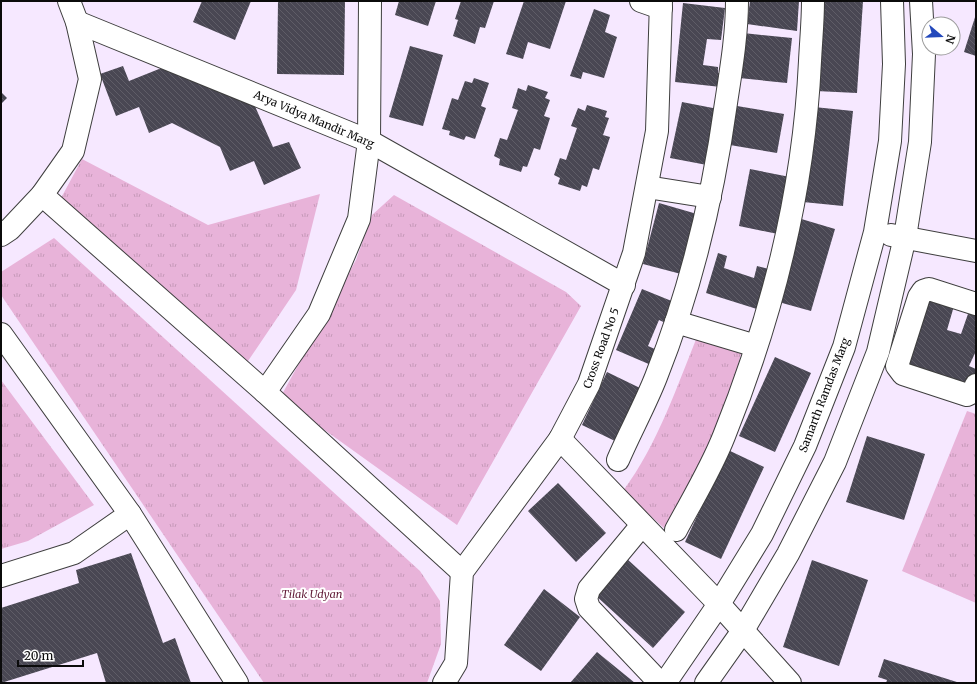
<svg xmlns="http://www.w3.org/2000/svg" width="977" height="684" font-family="Merriweather,serif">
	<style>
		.park { fill: url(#park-tufts) }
		.building { fill: url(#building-back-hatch) }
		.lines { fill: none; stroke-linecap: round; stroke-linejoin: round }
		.minor-casing { stroke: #3e3e3e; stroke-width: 24 }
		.minor { stroke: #fff; stroke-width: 22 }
		.labels { text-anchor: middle; stroke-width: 4; stroke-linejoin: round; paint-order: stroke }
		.street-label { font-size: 11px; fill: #0b0b0b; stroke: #fff }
		.park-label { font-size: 11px; font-style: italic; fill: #621c38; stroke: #fff }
	</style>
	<defs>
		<pattern id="park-tufts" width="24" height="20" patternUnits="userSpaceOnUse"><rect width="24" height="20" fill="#e8b3d9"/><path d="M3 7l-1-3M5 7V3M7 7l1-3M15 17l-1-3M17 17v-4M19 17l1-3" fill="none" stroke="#c699b9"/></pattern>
		<pattern id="building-back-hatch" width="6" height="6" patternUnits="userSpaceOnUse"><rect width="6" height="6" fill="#494753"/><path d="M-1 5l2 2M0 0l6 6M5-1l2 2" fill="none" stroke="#5f5d67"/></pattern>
	</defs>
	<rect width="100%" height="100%" fill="#f6e8ff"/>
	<g class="park">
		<polygon points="82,159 208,225 320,194 296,290 246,364 60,200"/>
		<polygon points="394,195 566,292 581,306 457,525 280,398 356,260 372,215"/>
		<polygon points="54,238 420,571 440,601 441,644 427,683 264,683 1,295 1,272"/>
		<path d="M699,332L743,347L727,405L710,452L664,528L623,491C658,444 677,386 699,332Z"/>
		<polygon points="1,380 94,505 28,541 1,549"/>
		<polygon points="967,411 976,414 976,603 902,571"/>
	</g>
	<g class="building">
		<polygon points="202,1 251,1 235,40 193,22"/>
		<polygon points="278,1 345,1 344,75 277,74"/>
		<polygon points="399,1 436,1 428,26 395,15"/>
		<polygon points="461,1 494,1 485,28 480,27 475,44 453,36 458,20 455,19"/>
		<polygon points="524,1 566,1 550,49 528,42 523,59 506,54"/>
		<polygon points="750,1 799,1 797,31 747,24"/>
		<polygon points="822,1 863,1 857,93 816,91"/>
		<polygon points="683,3 725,8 721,40 707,39 703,65 718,67 718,73 722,74 721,87 675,82"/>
		<polygon points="594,9 610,15 605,32 617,37 604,78 583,72 581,79 570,76"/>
		<polygon points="976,14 976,56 964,52"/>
		<polygon points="743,33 792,38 787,83 739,78"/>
		<polygon points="410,46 443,55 423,126 389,117"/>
		<polygon points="169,65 254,104 273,147 289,142 301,168 264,185 254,161 230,171 220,147 172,123 149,133 139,107 116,116 100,74 123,66 129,81"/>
		<polygon points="474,78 489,83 481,106 486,108 475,139 466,136 464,140 449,135 450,131 442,129 452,98 458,100 465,81 472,83"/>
		<polygon points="528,85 548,92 545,98 550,100 544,116 550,118 540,150 534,148 527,167 523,166 521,172 499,165 500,159 494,156 500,138 507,140 518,110 512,108 518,88 526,91"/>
		<polygon points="1,92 7,98 1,104"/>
		<polygon points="682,102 718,109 707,165 670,158"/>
		<polygon points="587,105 607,111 605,117 609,118 603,135 610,137 599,170 593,168 587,187 582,185 580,191 558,184 560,178 554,175 560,158 566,160 577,128 571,126 578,108 585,111"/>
		<polygon points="731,105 784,114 777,153 724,144"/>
		<polygon points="814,107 853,111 843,206 803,202"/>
		<polygon points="750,169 790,177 778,234 739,226"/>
		<polygon points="659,203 697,214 681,274 643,264"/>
		<polygon points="798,218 835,229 811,311 775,301"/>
		<polygon points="718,253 727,256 724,268 754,278 757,266 773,270 760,310 706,293"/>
		<polygon points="642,289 679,304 670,325 659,320 648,346 657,350 651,365 616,350"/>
		<polygon points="927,295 954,306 947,330 961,334 969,311 976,314 976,351 969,366 976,369 976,374 971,388 899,360"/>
		<polygon points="775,357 811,373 775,452 739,436"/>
		<polygon points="607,372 640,388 615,441 582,425"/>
		<polygon points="867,436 925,454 904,520 846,502"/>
		<polygon points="728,450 764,467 721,559 685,542"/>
		<polygon points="558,483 606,533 576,562 528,511"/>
		<polygon points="131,553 163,643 175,638 191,683 106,683 97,653 1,683 1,608 79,583 76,570"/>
		<polygon points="626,558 685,612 653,648 594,594"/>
		<polygon points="812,560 868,580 839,666 783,647"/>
		<polygon points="544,589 580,617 541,671 504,645"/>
		<polygon points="597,652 635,683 570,683"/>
		<polygon points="884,659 960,683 886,683 887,680 878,677"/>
	</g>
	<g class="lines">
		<g class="minor-casing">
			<g id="minor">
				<polyline points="641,1 661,8"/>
				<polyline points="77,22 369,141 624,285"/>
				<polyline points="647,187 710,197"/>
				<polyline points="42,195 265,392 462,572"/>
				<polyline points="1,235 10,229 42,195 73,151 90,79 77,22 69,1"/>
				<polyline points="891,235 976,251"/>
				<polyline points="976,304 929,289 923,291 919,297 897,366 903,374 967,395 973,392 976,385"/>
				<polyline points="676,322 756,346"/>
				<polyline points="1,334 130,514 237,683"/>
				<polyline points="265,392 319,314 359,219 369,141 370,1"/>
				<polyline points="560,439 719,604 790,683"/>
				<path d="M618,460C630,432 645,405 656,377C691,289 713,197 726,103C731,70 737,35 737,1"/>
				<polyline points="642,525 589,589 586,599 589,608 660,683"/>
				<path d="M676,530C692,500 711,469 724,436C772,317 804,190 810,61C811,41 813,21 813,1"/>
				<polyline points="1,576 74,553 130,514"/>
				<polyline points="444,683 456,663 462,572 560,439 589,384 634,253 657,131 661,1"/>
				<polyline points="665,683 719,604 762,534 805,446 844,347 875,232 890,141 894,64 892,1"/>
				<polyline points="706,683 742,632 788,554 835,462 878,352 905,237 920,142 924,54 921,1"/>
			</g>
		</g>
		<use href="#minor" class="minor"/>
	</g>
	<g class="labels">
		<g class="street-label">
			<text transform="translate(314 119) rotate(23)" y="4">Arya Vidya Mandir Marg</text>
			<text transform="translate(601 348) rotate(-70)" y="4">Cross Road No 5</text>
			<text transform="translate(824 395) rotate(-69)" y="4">Samarth Ramdas Marg</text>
		</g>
		<g class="park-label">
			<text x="312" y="598">Tilak Udyan</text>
		</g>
	</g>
	<rect width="977" height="684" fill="none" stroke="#0b0b0b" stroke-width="4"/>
	<g transform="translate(941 36) rotate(109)"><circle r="19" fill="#ffffff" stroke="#9d9d9d"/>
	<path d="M0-3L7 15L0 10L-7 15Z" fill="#2348bb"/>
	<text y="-6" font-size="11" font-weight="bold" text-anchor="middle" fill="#0b0b0b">N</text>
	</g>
	<path d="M18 660v6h65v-6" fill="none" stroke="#0b0b0b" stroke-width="2"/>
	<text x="24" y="660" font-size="12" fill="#0b0b0b" stroke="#ffffff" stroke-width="3" paint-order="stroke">20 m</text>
</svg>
